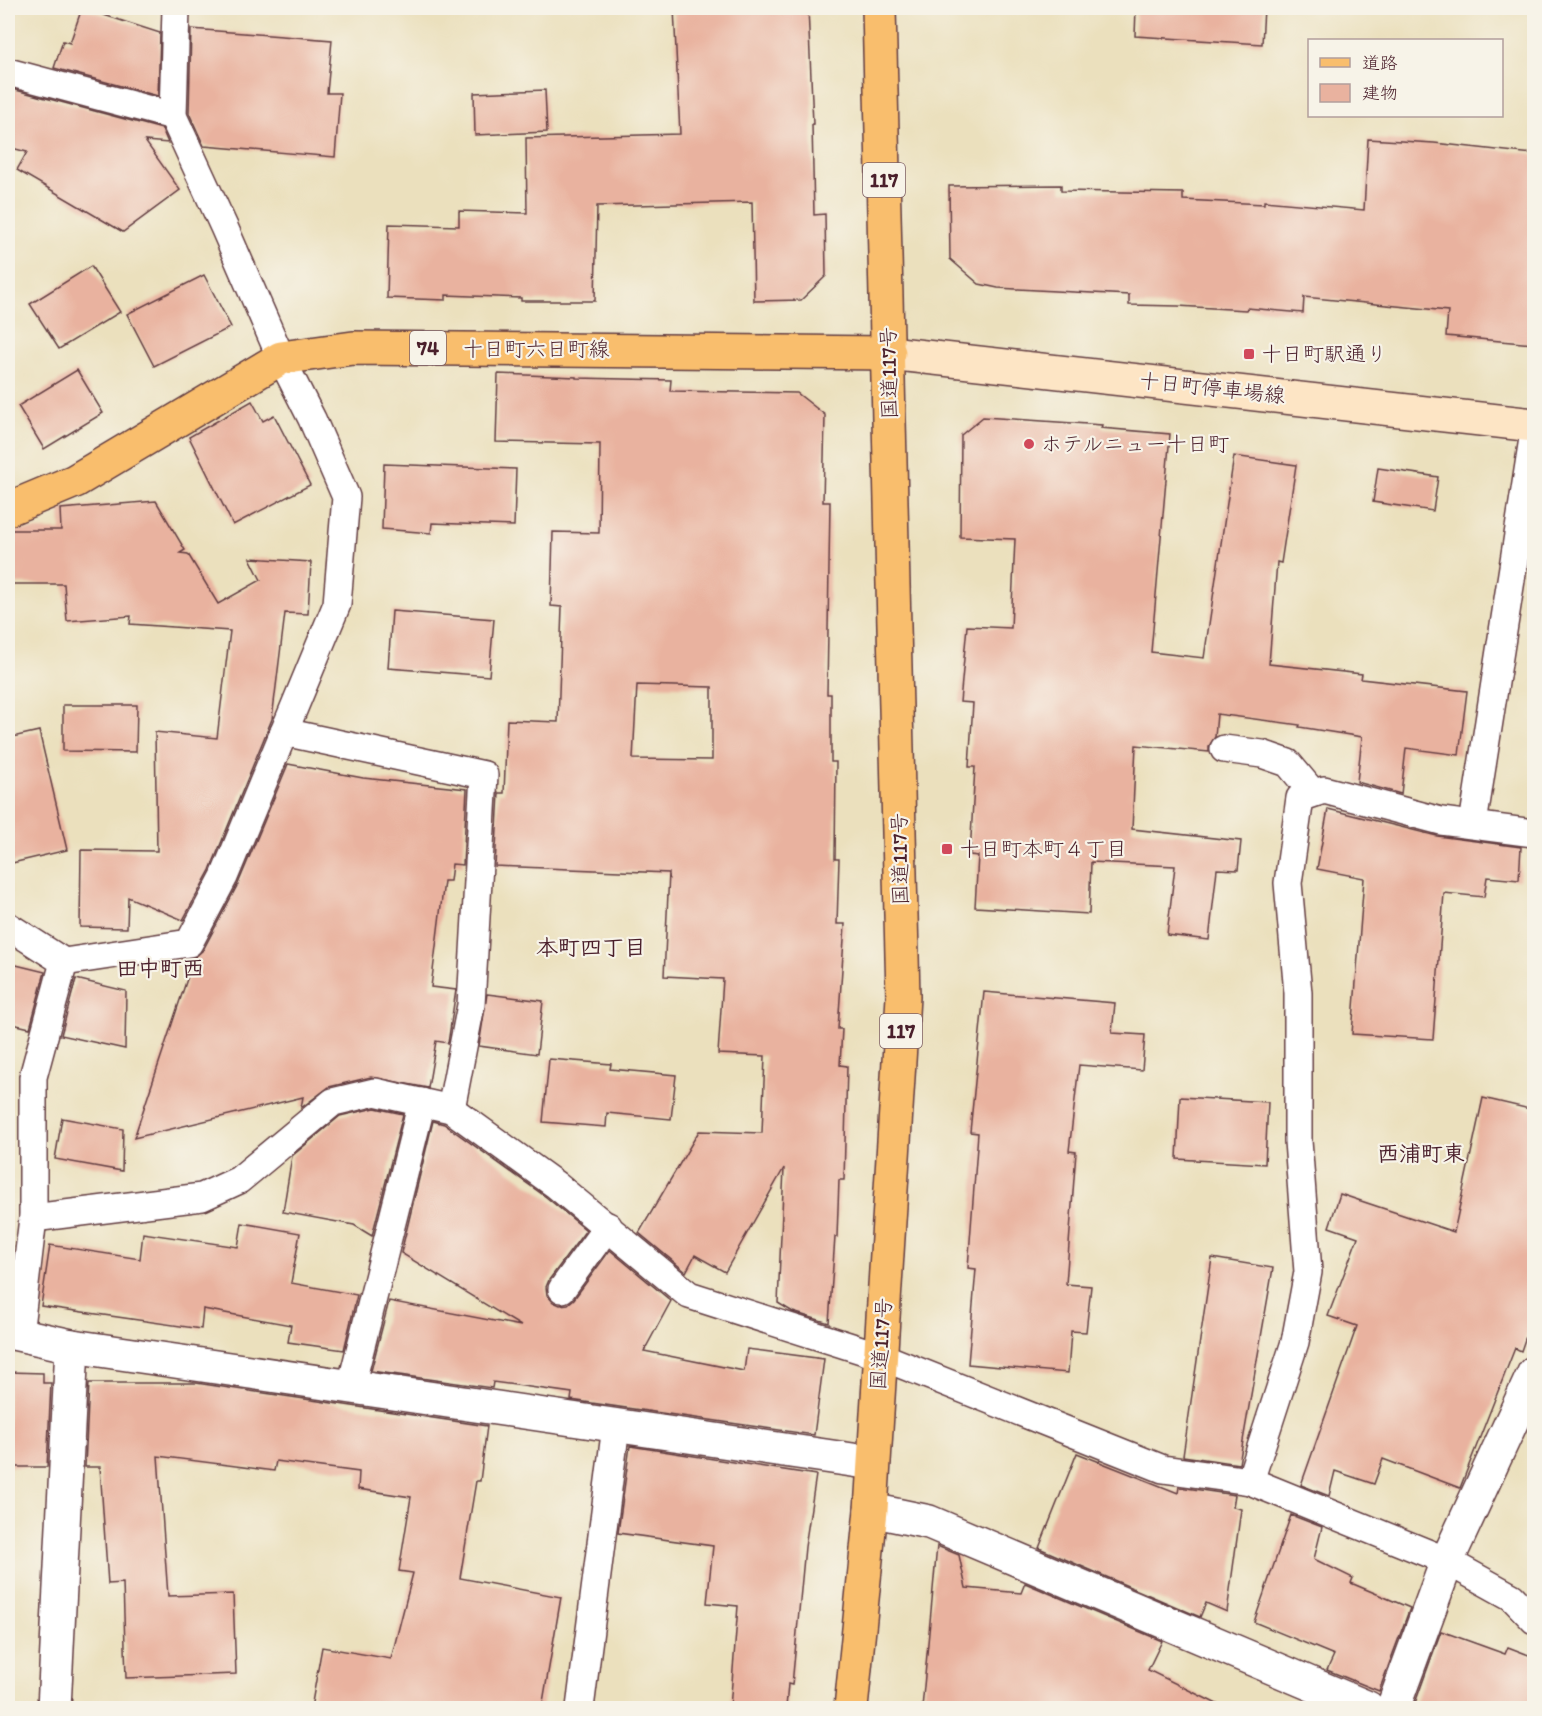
<svg xmlns="http://www.w3.org/2000/svg" width="1542" height="1716" font-family="Itim,'Klee One',sans-serif">
	<style>
		.building { fill: #e9b29f; fill-rule: evenodd }
		.lines { fill: none; stroke-linecap: round; stroke-linejoin: round }
		.service-casing { stroke: #623c41; stroke-width: 30 }
		.minor-casing { stroke: #623c41; stroke-width: 36 }
		.secondary-casing { stroke: #623c41; stroke-width: 36 }
		.primary-casing { stroke: #623c41; stroke-width: 36 }
		.trunk-casing { stroke: #623c41; stroke-width: 36 }
		.service { stroke: #fff; stroke-width: 27 }
		.minor { stroke: #fff; stroke-width: 33 }
		.secondary { stroke: #fde5c5; stroke-width: 33 }
		.primary { stroke: #f9be6d; stroke-width: 33 }
		.trunk { stroke: #f9be6d; stroke-width: 33 }
		.poi-dot { fill: #d1495b; stroke: #f7f3e8; stroke-width: 2 }
		.labels { text-anchor: middle; stroke-width: 4.5; stroke-linejoin: round; paint-order: stroke }
		.shield { fill: #f7f3e8; stroke: #7e5f64; stroke-width: 1.5 }
		.shield-label { font-size: 20px; font-weight: bold; fill: #4a1f2b }
		.street-label { font-size: 21px; fill: #4a1f2b; stroke: #f7f3e8 }
		.poi-label { font-size: 21px; fill: #4a1f2b; stroke: #f7f3e8; text-anchor: start }
		.neighbourhood-label { font-size: 22px; font-weight: bold; fill: #4a1f2b; stroke: #f7f3e8 }
	</style>
	<rect width="100%" height="100%" fill="#f7f3e8"/>
	<filter id="ink" filterUnits="userSpaceOnUse"><feTurbulence type="fractalNoise" baseFrequency=".0167" numOctaves="2"/><feDisplacementMap in="SourceGraphic" scale="12" xChannelSelector="R" yChannelSelector="G"/><feConvolveMatrix kernelMatrix="1 2 1 2 8 2 1 2 1" color-interpolation-filters="sRGB"/></filter>
	<filter id="wash" filterUnits="userSpaceOnUse"><feTurbulence type="fractalNoise" baseFrequency=".008" numOctaves="4" result="noise"/><feDisplacementMap in="SourceGraphic" scale="24" xChannelSelector="R" yChannelSelector="G"/><feGaussianBlur stdDeviation="1.35" result="paint"/><feColorMatrix in="noise" values="0 0 0 0 0 0 0 0 0 0 0 0 0 0 0 0 0 1.4 0 .05"/><feComposite in="paint" operator="in"/></filter>
	<g filter="url(#wash)">
		<rect width="100%" height="100%" fill="#ebe0bd"/>
		<g id="blocks">
			<g class="building">
				<polygon points="82,8 160,33 158,96 54,68 63,41 70,43"/>
				<polygon points="674,8 808,8 813,124 812,124 814,215 825,214 826,276 801,300 754,301 752,202 597,206 595,301 521,301 521,298 446,295 446,300 387,298 389,224 459,226 459,211 527,213 526,138 680,134"/>
				<polygon points="1136,8 1264,8 1262,44 1135,36"/>
				<polygon points="191,29 332,40 327,93 340,93 335,157 204,146 189,113"/>
				<polygon points="8,88 162,129 168,143 145,141 180,190 123,232 17,170 27,152 8,147"/>
				<polygon points="545,90 547,132 475,135 474,93"/>
				<polygon points="1368,139 1434,143 1534,154 1534,344 1446,336 1448,311 1304,297 1303,313 1247,308 1246,310 1178,306 1129,305 1129,295 998,288 979,284 950,259 949,186 1061,185 1061,191 1183,193 1183,200 1264,204 1264,201 1364,210"/>
				<polygon points="91,266 120,312 59,349 30,304"/>
				<polygon points="204,275 231,327 154,366 127,314"/>
				<polygon points="77,370 103,413 44,449 18,406"/>
				<path d="M498,374L576,377V378L671,380L670,391L797,393L825,415L823,502H830L827,694H831V762H836L835,859H839L837,924H845L838,1029H842L840,1065L847,1066L844,1180H839L837,1237H835L829,1323L793,1312L778,1303L784,1168L725,1272L695,1255L686,1272L639,1233L699,1131L762,1133L765,1056L718,1054L723,979L664,976L669,873L495,866L499,793H504L507,720L558,722L562,607L551,606L553,532L599,533L600,444L496,442ZM637,685L712,687V760L633,759Z"/>
				<polygon points="252,401 263,421 274,415 310,485 233,525 189,437"/>
				<polygon points="983,417 1102,425 1101,428 1170,434 1151,652 1204,658 1234,456 1296,465 1281,563 1277,562 1269,664 1362,674 1361,679 1467,691 1459,755 1406,748 1401,794 1357,782 1362,737 1299,727 1300,725 1217,714 1215,737 1209,746 1209,752 1136,745 1132,829 1241,841 1238,870 1217,869 1209,940 1167,935 1175,866 1091,862 1089,914 975,907 978,856 970,855 975,767 969,767 973,703 960,702 967,626 1011,628 1015,539 960,537 961,435"/>
				<polygon points="384,464 516,469 514,526 432,523 431,533 382,529"/>
				<polygon points="1378,468 1438,477 1433,511 1373,502"/>
				<polygon points="156,501 185,550 180,553 188,554 218,604 261,580 250,558 311,562 308,614 285,613 272,719 210,870 183,920 128,897 127,928 80,927 81,850 157,851 155,732 217,738 230,631 130,624 131,616 67,621 64,584 8,584 8,530 61,530 60,509"/>
				<polygon points="392,611 494,619 489,676 388,668"/>
				<polygon points="63,705 137,705 136,752 63,751"/>
				<polygon points="39,731 67,850 8,864 8,738"/>
				<polygon points="288,764 363,778 467,789 463,865 452,864 450,881 444,881 431,987 456,990 448,1043 436,1041 428,1088 371,1077 329,1087 301,1108 303,1097 134,1138 194,958 203,950 238,884"/>
				<polygon points="1328,809 1437,836 1521,847 1519,880 1487,877 1484,897 1444,893 1433,1039 1352,1034 1364,878 1317,869"/>
				<polygon points="8,963 45,972 30,1028 8,1023"/>
				<polygon points="76,979 126,991 125,1049 61,1035"/>
				<polygon points="984,992 1115,1003 1112,1033 1145,1035 1142,1070 1079,1065 1069,1151 1076,1152 1066,1284 1091,1286 1086,1332 1071,1331 1068,1373 968,1364 976,1269 968,1268 978,1133 970,1132"/>
				<polygon points="487,994 543,1001 537,1054 479,1046"/>
				<polygon points="549,1059 611,1064 610,1069 676,1075 671,1119 607,1113 606,1127 543,1122"/>
				<polygon points="1180,1097 1268,1102 1265,1164 1177,1159"/>
				<polygon points="1483,1098 1534,1110 1534,1313 1521,1351 1515,1348 1460,1488 1383,1459 1374,1484 1335,1471 1329,1496 1301,1485 1357,1326 1328,1316 1358,1237 1329,1227 1340,1194 1454,1232"/>
				<polygon points="375,1108 403,1114 372,1236 354,1225 283,1212 292,1156 340,1116"/>
				<polygon points="62,1118 123,1129 122,1171 55,1159"/>
				<polygon points="433,1121 444,1124 546,1197 586,1230 549,1280 546,1287 547,1295 553,1302 560,1305 568,1304 574,1299 610,1250 671,1301 644,1351 744,1371 747,1349 824,1359 814,1435 571,1400 572,1393 493,1382 492,1388 371,1371 389,1301 521,1326 401,1253"/>
				<polygon points="242,1223 300,1233 291,1283 357,1295 344,1350 288,1342 291,1325 203,1309 201,1329 41,1306 50,1245 140,1259 143,1233 238,1247"/>
				<polygon points="1212,1258 1273,1268 1239,1464 1183,1456"/>
				<polygon points="8,1372 43,1373 43,1383 51,1383 47,1467 8,1467"/>
				<polygon points="89,1383 196,1383 487,1426 480,1481 476,1481 460,1578 561,1597 542,1708 311,1708 322,1647 391,1659 413,1573 399,1571 411,1497 358,1489 359,1472 276,1461 274,1471 158,1456 168,1596 233,1594 236,1674 126,1678 123,1583 108,1584 100,1467 85,1467"/>
				<polygon points="630,1446 816,1475 805,1547 792,1685 788,1684 786,1708 730,1708 738,1606 707,1603 713,1546 618,1533"/>
				<polygon points="1077,1453 1178,1493 1179,1487 1235,1495 1233,1507 1241,1509 1227,1612 1206,1603 1200,1617 1039,1548"/>
				<polygon points="1291,1515 1322,1527 1314,1559 1353,1578 1351,1583 1410,1608 1379,1691 1327,1670 1334,1655 1254,1622"/>
				<polygon points="937,1546 959,1555 966,1588 1021,1593 1025,1583 1162,1641 1148,1670 1225,1708 922,1708"/>
				<polygon points="1441,1631 1505,1654 1508,1647 1534,1657 1534,1708 1421,1708 1414,1706"/>
			</g>
		</g>
	</g>
	<g filter="url(#ink)">
		<use href="#blocks" fill-opacity="0" stroke="#623c41" stroke-width="1.5"/>
		<g class="lines">
			<g class="service-casing">
				<g id="service">
					<polyline points="8,72 173,116"/>
					<polyline points="284,732 484,775 471,1005 451,1109"/>
					<polyline points="1224,749 1262,754 1288,763 1313,793"/>
					<polyline points="1473,824 1534,432"/>
					<polyline points="8,926 64,962 33,1077 33,1218 19,1335"/>
					<polyline points="64,962 189,943 224,877 337,604 346,497 312,419 281,358 224,227 173,116 176,8"/>
					<polyline points="33,1218 202,1197 239,1180 333,1102 375,1092 451,1109 556,1185 689,1295 880,1356 1163,1469 1250,1481 1447,1561 1512,1597 1534,1620"/>
					<polyline points="562,1289 608,1226"/>
					<polyline points="351,1386 422,1102"/>
					<polyline points="1250,1481 1295,1342 1308,1272 1298,1141 1298,993 1288,883 1300,798 1324,790 1441,821 1534,833"/>
					<polyline points="580,1708 616,1426"/>
				</g>
			</g>
			<g class="minor-casing">
				<g id="minor">
					<polyline points="8,1332 72,1346 873,1463"/>
					<polyline points="871,1510 929,1522 1368,1708"/>
					<polyline points="54,1708 72,1346"/>
					<polyline points="1393,1708 1447,1561 1534,1373"/>
				</g>
			</g>
			<g class="secondary-casing">
				<polyline id="secondary" points="889,353 1534,425"/>
			</g>
			<g class="primary-casing">
				<polyline id="primary" points="8,509 75,481 281,358 353,348 889,353"/>
			</g>
			<g class="trunk-casing">
				<polyline id="trunk" points="851,1708 871,1510 903,997 879,8"/>
			</g>
			<use href="#service" class="service"/>
			<use href="#minor" class="minor"/>
			<use href="#secondary" class="secondary"/>
			<use href="#primary" class="primary"/>
			<use href="#trunk" class="trunk"/>
		</g>
	</g>
	<g class="poi-dot">
		<rect x="1243" y="348" width="12" height="12" rx="3"/>
		<circle cx="1029" cy="444" r="6"/>
		<rect x="941" y="843" width="12" height="12" rx="3"/>
	</g>
	<g class="labels">
		<g class="shield">
			<rect x="863" y="163" width="42" height="34" rx="4.5"/>
			<rect x="410" y="331" width="36" height="34" rx="4.5"/>
			<rect x="880" y="1014" width="42" height="34" rx="4.5"/>
		</g>
		<g class="shield-label">
			<text x="884" y="187">117</text>
			<text x="428" y="355">74</text>
			<text x="901" y="1038">117</text>
		</g>
		<g class="street-label">
			<text x="536" y="356">十日町六日町線</text>
			<text transform="translate(889 373) rotate(-91)" y="7">国道117号</text>
			<text transform="translate(1212 388) rotate(6)" y="7">十日町停車場線</text>
			<text transform="translate(900 859) rotate(-91)" y="7">国道117号</text>
			<text transform="translate(881 1344) rotate(-86)" y="7">国道117号</text>
		</g>
		<g class="poi-label">
			<text x="1261" y="361">十日町駅通り</text>
			<text x="1041" y="451">ホテルニュー十日町</text>
			<text x="959" y="856">十日町本町４丁目</text>
		</g>
		<g class="neighbourhood-label">
			<text x="591" y="955">本町四丁目</text>
			<text x="160" y="976">田中町西</text>
			<text x="1421" y="1161">西浦町東</text>
		</g>
	</g>
	<rect width="1542" height="1716" fill="none" stroke="#f7f3e8" stroke-width="30"/>
	<rect x="1308" y="39" width="195" height="78" fill="#f7f3e8" stroke="#b29e9c" stroke-width="1.5"/>
	<rect x="1320" y="58" width="30" height="9" fill="#f9be6d" stroke="#b29e9c" stroke-width="1.5"/>
	<text x="1362" y="69" font-size="18" fill="#4a1f2b">道路</text>
	<rect x="1320" y="84" width="30" height="18" fill="#e9b29f" stroke="#b29e9c" stroke-width="1.5"/>
	<text x="1362" y="99" font-size="18" fill="#4a1f2b">建物</text>
</svg>
